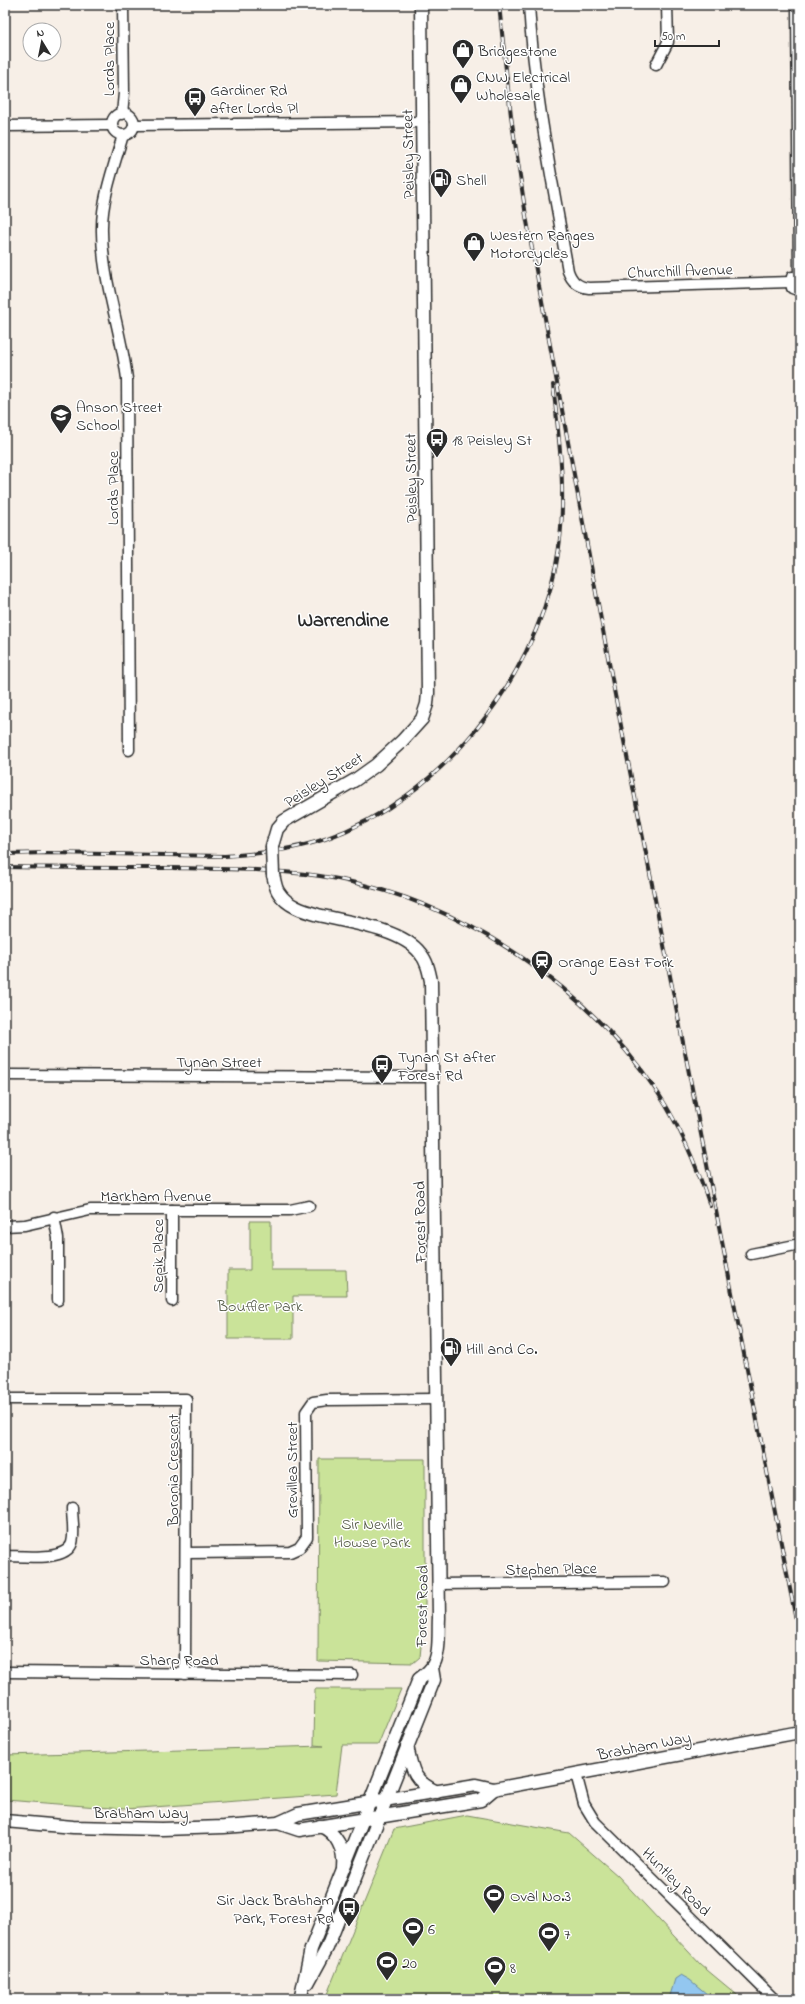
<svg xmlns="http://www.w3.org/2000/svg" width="805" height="2004" font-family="'Indie Flower',sans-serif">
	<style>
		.green { fill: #cae399; stroke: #7a8762 }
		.water { fill: #93c7f0; stroke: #6989a1 }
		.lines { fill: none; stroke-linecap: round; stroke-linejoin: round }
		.minor-casing { stroke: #2b2b2b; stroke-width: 13 }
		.major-casing { stroke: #2b2b2b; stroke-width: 15 }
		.minor { stroke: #fff; stroke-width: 10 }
		.major { stroke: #fff; stroke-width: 12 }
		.rail-casing { stroke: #2b2b2b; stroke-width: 4 }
		.rail { stroke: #fff; stroke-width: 2.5; stroke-dasharray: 8; stroke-linecap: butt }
		.major-bridge-casing { stroke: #2b2b2b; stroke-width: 15; stroke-linecap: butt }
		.major-bridge { stroke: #fff; stroke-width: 12 }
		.labels { text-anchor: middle; stroke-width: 3; stroke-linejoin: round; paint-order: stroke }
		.poi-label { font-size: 16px; fill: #2b2b2b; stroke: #fff; text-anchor: start }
		.street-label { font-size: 16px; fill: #2b2b2b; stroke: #fff }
		.park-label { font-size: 16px; fill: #535946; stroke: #fff }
		.district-label { font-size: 20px; font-weight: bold; fill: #2b2b2b; stroke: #fff }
	</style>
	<rect width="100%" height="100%" fill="#f7efe7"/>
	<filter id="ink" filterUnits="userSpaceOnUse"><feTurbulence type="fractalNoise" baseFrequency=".025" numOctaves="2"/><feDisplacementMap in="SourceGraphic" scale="8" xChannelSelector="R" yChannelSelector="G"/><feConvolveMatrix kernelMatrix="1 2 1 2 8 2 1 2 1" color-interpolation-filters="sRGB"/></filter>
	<g filter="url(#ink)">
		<g class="green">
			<polygon points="250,1221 271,1221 271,1270 346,1270 347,1296 293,1296 293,1339 228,1339 228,1270 250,1270"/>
			<polygon points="319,1459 425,1459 425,1605 420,1657 413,1663 318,1661"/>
			<polygon points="315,1689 401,1689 378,1745 342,1745 336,1794 125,1809 5,1800 5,1755 324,1746 314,1745"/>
			<polygon points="467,1815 569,1833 618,1876 701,1965 742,1999 325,1999 394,1829"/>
		</g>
		<polygon class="water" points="681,1975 690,1980 713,1999 669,1999 675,1979"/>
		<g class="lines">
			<g class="minor-casing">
				<g id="minor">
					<path d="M529,5C534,94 553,183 568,271C572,282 578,287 589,288L791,282"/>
					<polyline points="797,5 799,273"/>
					<polyline points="656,65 668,42 667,5"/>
					<circle cx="123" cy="124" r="11"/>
					<polyline points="122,114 124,93 123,5"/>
					<polyline points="134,125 423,122"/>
					<polyline points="5,126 112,125"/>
					<path d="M123,135C115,163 102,198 102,227C101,278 121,328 127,379L129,750"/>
					<polyline points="792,277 791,282 792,288 800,291"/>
					<polyline points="5,1075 433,1077"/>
					<polyline points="172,1210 172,1301"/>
					<polyline points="54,1217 58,1238 58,1300"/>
					<polyline points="5,1226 25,1225 90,1210 290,1210 309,1206"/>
					<polyline points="751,1254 800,1244"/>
					<polyline points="5,1399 186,1399 185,1674"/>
					<polyline points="187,1553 290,1552 299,1548 307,1537 306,1412 313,1402 327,1400 436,1399"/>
					<path d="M5,1556C21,1556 66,1562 72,1543C75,1532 72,1519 72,1508"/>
					<polyline points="438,1584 665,1582"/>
					<polyline points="5,1672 352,1675"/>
					<polyline points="576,1774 584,1804 595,1822 774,1999"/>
				</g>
			</g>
			<g class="major-casing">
				<g id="major">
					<polyline points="272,846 277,829 284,821 355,780 376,765 402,741 422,719 427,704 428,693 421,5"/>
					<path d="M273,875C275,881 275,888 279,893C287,906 304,911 318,915C347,922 402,929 420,953C427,961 429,971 431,981L439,1618C438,1633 441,1656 431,1668C428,1672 423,1676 419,1679L311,1949L301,1996"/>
					<path d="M407,1746C412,1770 413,1781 437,1792"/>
					<polyline points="5,1821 73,1827 162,1829 224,1827 278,1823 298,1814 476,1785 494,1789 800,1732"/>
					<polyline points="278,1823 299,1830 481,1800 494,1789"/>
					<path d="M320,1826C336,1832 345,1850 343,1867"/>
					<polyline points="308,1983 327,1948 434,1680 432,1668"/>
				</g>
			</g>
			<use href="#minor" class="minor"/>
			<use href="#major" class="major"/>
			<g class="rail-casing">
				<g id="rail">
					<polyline points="499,5 511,116 526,216 615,695 800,1640"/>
					<path d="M5,854L48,853L225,856C260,854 293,850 325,839C440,799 532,683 556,565C568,506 560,444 553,385"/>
					<path d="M5,867C61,868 116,868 172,868C227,869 284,869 338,879C465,904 586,986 658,1093C681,1128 697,1166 710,1206"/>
				</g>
			</g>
			<use href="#rail" class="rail"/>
			<g class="major-bridge-casing">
				<polyline id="major-bridge" points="272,846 273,875"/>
			</g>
			<use href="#major-bridge" class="major-bridge"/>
		</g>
	</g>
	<defs>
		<g id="shop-pin" transform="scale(1.15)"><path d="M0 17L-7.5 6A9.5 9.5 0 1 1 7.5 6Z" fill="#2b2b2b" stroke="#fff"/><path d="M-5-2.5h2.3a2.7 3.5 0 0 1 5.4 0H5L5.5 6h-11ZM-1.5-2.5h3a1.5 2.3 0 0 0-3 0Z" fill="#fff"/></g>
		<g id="bus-pin" transform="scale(1.15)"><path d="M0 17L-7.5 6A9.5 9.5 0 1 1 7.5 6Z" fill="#2b2b2b" stroke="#fff"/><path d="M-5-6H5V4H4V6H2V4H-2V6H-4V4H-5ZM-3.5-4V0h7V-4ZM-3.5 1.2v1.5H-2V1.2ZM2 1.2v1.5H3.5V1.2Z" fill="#fff"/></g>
		<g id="fuel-pin" transform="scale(1.15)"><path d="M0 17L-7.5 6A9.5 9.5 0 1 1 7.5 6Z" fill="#2b2b2b" stroke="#fff"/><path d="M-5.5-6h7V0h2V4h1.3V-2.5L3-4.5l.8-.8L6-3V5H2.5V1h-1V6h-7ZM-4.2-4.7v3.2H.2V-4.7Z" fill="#fff"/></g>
		<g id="school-pin" transform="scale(1.15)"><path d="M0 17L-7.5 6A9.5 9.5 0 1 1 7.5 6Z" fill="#2b2b2b" stroke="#fff"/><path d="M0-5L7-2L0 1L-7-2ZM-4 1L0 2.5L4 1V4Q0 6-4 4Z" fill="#fff"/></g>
		<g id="station-pin" transform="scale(1.15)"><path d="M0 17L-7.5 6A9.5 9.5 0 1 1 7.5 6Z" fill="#2b2b2b" stroke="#fff"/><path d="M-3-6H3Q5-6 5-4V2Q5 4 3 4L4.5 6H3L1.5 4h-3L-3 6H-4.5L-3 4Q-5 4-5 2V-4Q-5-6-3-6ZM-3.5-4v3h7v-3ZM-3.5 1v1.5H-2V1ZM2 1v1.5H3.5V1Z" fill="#fff"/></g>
		<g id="stadium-pin" transform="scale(1.15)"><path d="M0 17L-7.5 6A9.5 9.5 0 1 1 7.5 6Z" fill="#2b2b2b" stroke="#fff"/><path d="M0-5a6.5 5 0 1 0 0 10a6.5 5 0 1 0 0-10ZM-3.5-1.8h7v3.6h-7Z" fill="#fff"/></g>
	</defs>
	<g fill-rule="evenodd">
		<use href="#shop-pin" x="463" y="50"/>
		<use href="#shop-pin" x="461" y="85"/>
		<use href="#bus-pin" x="195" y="98"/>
		<use href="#fuel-pin" x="441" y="179"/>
		<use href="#shop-pin" x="474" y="243"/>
		<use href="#school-pin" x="61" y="415"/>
		<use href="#bus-pin" x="437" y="439"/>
		<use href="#station-pin" x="542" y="961"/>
		<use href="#bus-pin" x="382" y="1065"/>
		<use href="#fuel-pin" x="451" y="1348"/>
		<use href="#stadium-pin" x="494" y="1895"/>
		<use href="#bus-pin" x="349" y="1908"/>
		<use href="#stadium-pin" x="413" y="1928"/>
		<use href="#stadium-pin" x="549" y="1933"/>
		<use href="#stadium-pin" x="387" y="1962"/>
		<use href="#stadium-pin" x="495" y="1967"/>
	</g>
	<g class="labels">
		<g class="poi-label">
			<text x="478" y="56">Bridgestone</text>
			<text x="476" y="82">CNW Electrical<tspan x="476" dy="18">Wholesale</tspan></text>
			<text x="210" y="95">Gardiner Rd<tspan x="210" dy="18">after Lords Pl</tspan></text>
			<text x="456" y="185">Shell</text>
			<text x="490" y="240">Western Ranges<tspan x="490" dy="18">Motorcycles</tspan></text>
			<text x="76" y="412">Anson Street<tspan x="76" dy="18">School</tspan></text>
			<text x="452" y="445">18 Peisley St</text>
			<text x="558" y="967">Orange East Fork</text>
			<text x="398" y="1062">Tynan St after<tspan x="398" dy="18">Forest Rd</tspan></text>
			<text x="466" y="1354">Hill and Co.</text>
			<text x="510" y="1901">Oval No.3</text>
			<text x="334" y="1905" text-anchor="end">Sir Jack Brabham<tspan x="334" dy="18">Park, Forest Rd</tspan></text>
			<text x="428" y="1934">6</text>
			<text x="564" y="1939">7</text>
			<text x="402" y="1968">20</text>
			<text x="510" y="1973">8</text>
		</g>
		<g class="street-label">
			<text transform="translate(108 59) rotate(-90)" y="6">Lords Place</text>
			<text transform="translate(407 154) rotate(-91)" y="6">Peisley Street</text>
			<text transform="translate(680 270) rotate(-2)" y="6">Churchill Avenue</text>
			<text transform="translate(410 478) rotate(-91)" y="6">Peisley Street</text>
			<text transform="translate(112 488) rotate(-90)" y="6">Lords Place</text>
			<text transform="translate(323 779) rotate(-32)" y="6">Peisley Street</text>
			<text x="219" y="1067">Tynan Street</text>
			<text x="156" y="1201">Markham Avenue</text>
			<text transform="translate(419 1222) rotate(-91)" y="6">Forest Road</text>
			<text transform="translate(157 1256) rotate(-90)" y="6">Sepik Place</text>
			<text transform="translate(172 1470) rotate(-90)" y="6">Boronia Crescent</text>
			<text transform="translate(291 1470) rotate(-90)" y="6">Grevillea Street</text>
			<text transform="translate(551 1568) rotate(-1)" y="6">Stephen Place</text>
			<text transform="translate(421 1606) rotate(-89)" y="6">Forest Road</text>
			<text x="179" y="1665">Sharp Road</text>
			<text transform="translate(644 1745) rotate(-11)" y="6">Brabham Way</text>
			<text x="141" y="1818">Brabham Way</text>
			<text transform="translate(677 1881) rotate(45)" y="6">Huntley Road</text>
		</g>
		<g class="park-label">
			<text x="260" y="1311">Bouffler Park</text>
			<text x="372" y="1529">Sir Neville<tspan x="372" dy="18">Howse Park</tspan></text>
		</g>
		<g class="district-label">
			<text x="343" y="626">Warrendine</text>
		</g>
	</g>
	<rect width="805" height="2004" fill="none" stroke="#fff" stroke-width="20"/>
	<rect x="10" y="10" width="785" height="1984" fill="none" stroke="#2b2b2b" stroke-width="1.5" filter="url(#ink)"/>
	<g transform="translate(42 42) rotate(350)"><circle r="19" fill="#ffffff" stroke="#aaaaaa"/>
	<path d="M0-3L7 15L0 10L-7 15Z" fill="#2b2b2b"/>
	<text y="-6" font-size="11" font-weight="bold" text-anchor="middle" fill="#2b2b2b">N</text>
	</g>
	<path d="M655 40v6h64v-6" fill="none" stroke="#2b2b2b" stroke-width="2"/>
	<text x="661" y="40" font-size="12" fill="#2b2b2b" stroke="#ffffff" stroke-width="3" paint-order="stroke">50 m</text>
</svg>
